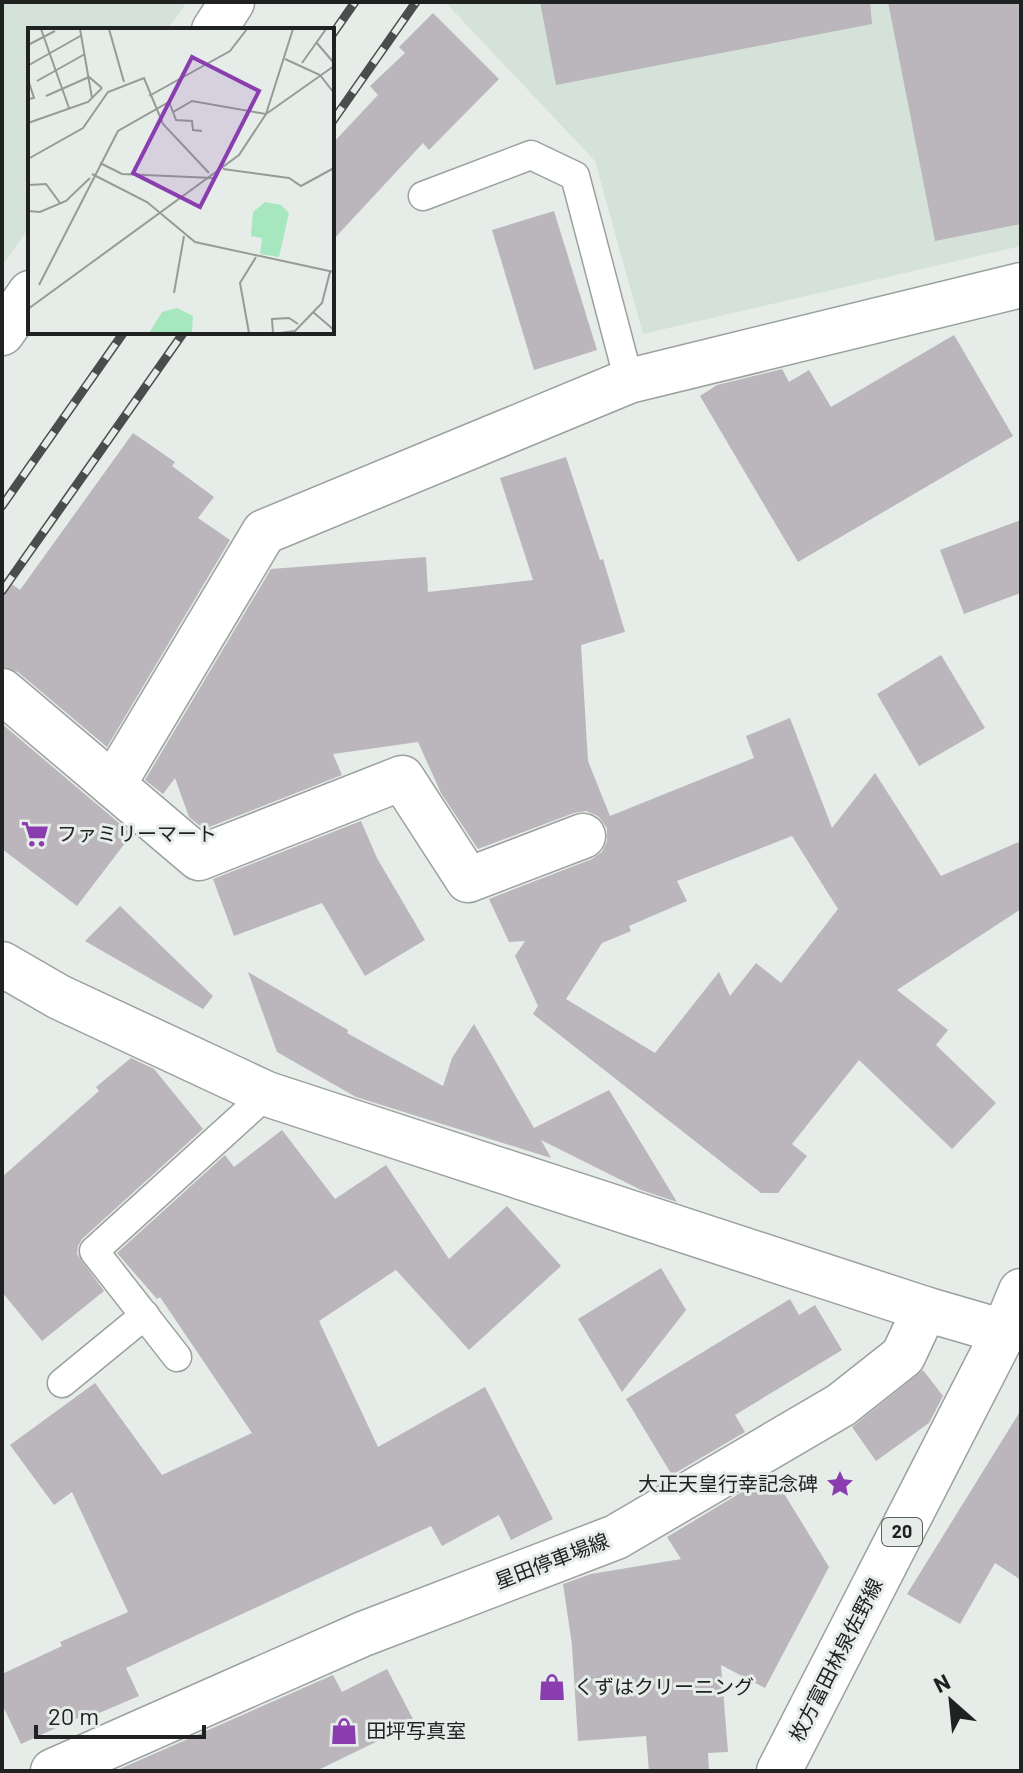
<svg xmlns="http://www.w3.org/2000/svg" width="1023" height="1773" font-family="Barlow,'Noto Sans JP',sans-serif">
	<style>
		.built { fill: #d5e2d9 }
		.building { fill: #bab6bc; fill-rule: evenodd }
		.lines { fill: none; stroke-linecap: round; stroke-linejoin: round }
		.lane-casing { stroke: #9ba19d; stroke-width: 31 }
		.street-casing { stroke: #9ba19d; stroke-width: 47 }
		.secondary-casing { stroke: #9ba19d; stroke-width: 47 }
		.primary-casing { stroke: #9ba19d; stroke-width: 47 }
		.lane { stroke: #fff; stroke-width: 28 }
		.street { stroke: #fff; stroke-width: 44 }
		.secondary { stroke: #fff; stroke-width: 44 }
		.primary { stroke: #fff; stroke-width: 44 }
		.rail-casing { stroke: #4a4d4c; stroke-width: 9 }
		.rail { stroke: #e6ece8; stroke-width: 6; stroke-dasharray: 18; stroke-linecap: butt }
		.labels { text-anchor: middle; stroke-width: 6; stroke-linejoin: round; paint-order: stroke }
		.shield { fill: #e6ece8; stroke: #5b5f5d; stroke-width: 2 }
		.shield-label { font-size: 18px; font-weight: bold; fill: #202221 }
		.poi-label { font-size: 20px; fill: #202221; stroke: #e6ece8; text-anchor: start }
		.street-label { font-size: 20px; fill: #202221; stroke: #e6ece8 }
		.inset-road { fill: none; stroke: #979b98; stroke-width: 2 }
		.view { fill: #893dae; fill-opacity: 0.15; stroke: #893dae; stroke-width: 4 }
		.inset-edge { fill: none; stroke: #202221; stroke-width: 4 }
	</style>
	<rect width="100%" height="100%" fill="#e6ece8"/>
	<g class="built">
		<polygon points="2,2 187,2 167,30 30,30 30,226 2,266"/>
		<polygon points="445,2 1021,2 1021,246 643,334 595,161"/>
	</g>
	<g class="building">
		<polygon points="540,2 870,2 872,24 556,85"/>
		<polygon points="888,2 1021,2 1021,224 935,241"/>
		<polygon points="433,13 499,79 429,150 423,143 332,241 332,144 378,95 370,86 405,53 399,47"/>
		<polygon points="554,211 597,350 534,370 492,230"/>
		<polygon points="954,335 1013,436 798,562 700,396 717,385 782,369 789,382 809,370 831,407"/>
		<polygon points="133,433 175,462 172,466 214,497 198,518 230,540 107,747 18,672 2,667 2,577 20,590"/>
		<path d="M566,457L600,560L603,559L625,632L581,645L588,761L610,816L754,758L746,736L790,718L832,828L875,773L941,876L1021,841V909L897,990L948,1030L936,1045L996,1103L952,1149L859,1060L792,1144L807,1156L778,1193H761L533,1014L538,1006L515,956L525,941L509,942L489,899L592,859L602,852L607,841V828L598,816L586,811L574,813L478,849L441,793L418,742L333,754L342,775L204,829L189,817L175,778L163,794L145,780L271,569L426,557L428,592L533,580L500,478ZM792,836L838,909L781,983L756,963L730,996L719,972L655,1053L566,999L602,943L631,931L629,926L687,901L677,881Z"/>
		<polygon points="1021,520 1021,593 964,614 940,550"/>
		<polygon points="941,655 985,728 919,766 877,694"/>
		<polygon points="2,724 132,834 77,906 2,849"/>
		<polygon points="361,821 377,858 425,940 365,976 322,903 234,936 213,879"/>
		<polygon points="120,906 213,996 203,1009 85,941"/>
		<polygon points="248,972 348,1030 347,1033 443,1086 452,1058 474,1024 534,1128 609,1090 677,1202 641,1190 541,1140 551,1158 356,1097 277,1052"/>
		<polygon points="131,1058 154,1069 203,1129 82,1239 78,1246 77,1254 104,1291 42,1341 2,1292 2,1177 99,1091 96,1087"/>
		<polygon points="282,1130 335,1199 386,1165 449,1259 507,1206 561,1266 469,1350 396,1270 319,1321 378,1447 485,1387 553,1519 511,1540 499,1515 442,1546 431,1526 126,1668 139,1696 92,1716 91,1712 21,1744 2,1704 2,1674 62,1646 60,1642 128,1612 72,1492 54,1505 10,1445 95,1383 162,1475 252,1433 160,1297 157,1299 117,1253 225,1155 234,1167"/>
		<polygon points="661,1268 686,1310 622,1392 578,1319"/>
		<polygon points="790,1299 799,1315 815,1305 842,1350 735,1415 745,1432 672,1475 626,1399"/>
		<polygon points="923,1370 943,1396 929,1423 876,1461 852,1427"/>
		<polygon points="1021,1410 1021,1580 995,1563 960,1624 907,1594"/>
		<polygon points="772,1474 829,1567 765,1688 721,1665 728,1752 708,1753 709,1771 649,1771 646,1736 578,1741 572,1645 563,1584 591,1574 681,1559 667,1537"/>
		<polygon points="387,1669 415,1723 316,1771 115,1771 333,1675 342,1692"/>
	</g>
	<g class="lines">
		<g class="lane-casing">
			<g id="lane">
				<polyline points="423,196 531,155 575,176 629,381"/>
				<polyline points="177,1357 94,1251 267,1094"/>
				<polyline points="62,1383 145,1315"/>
			</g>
		</g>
		<g class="street-casing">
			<g id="street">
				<polyline points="214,30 232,2"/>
				<polyline points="2,333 30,293"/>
				<polyline points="2,691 113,785 264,532 629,381 1021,285"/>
				<polyline points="113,785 199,858 402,778 468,880 583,836"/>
				<polyline points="2,964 59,997 267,1094 925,1309"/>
			</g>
		</g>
		<g class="secondary-casing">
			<polyline id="secondary" points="53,1771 363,1634 616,1537 841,1405 903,1356 925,1309 1004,1332"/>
		</g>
		<g class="primary-casing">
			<polyline id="primary" points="779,1771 1004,1332 1021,1291"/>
		</g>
		<use href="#lane" class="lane"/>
		<use href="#street" class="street"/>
		<use href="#secondary" class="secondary"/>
		<use href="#primary" class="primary"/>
		<g class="rail-casing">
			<g id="rail">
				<polyline points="332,35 355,2"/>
				<polyline points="332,122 416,2"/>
				<polyline points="2,506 124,332"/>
				<polyline points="2,591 184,332"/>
			</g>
		</g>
		<use href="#rail" class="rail"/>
	</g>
	<defs>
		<g id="supermarket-bare" transform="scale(2.16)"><path d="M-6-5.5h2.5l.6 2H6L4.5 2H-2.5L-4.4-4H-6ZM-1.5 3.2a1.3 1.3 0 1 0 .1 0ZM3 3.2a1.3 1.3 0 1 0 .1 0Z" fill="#893dae" stroke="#e6ece8" stroke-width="2.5" paint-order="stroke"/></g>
		<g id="sight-bare" transform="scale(2.16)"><path d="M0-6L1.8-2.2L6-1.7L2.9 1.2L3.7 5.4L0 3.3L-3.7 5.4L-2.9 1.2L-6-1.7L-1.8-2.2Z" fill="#893dae" stroke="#e6ece8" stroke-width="2.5" paint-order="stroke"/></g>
		<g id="shop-bare" transform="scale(2.16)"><path d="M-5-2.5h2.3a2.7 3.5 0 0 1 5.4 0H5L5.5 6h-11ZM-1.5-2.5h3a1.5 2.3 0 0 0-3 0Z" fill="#893dae" stroke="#e6ece8" stroke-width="2.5" paint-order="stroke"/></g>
	</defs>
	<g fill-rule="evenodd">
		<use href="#supermarket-bare" x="35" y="834"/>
		<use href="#sight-bare" x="840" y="1484"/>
		<use href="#shop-bare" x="552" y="1687"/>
		<use href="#shop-bare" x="344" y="1731"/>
	</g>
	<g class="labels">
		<rect class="shield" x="882" y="1518" width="40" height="28" rx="6"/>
		<g class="shield-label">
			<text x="902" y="1538">20</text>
		</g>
		<g class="poi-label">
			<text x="57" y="841">ファミリーマート</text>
			<text x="818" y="1491" text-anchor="end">大正天皇行幸記念碑</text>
			<text x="574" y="1694">くずはクリーニング</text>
			<text x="366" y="1738">田坪写真室</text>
		</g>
		<g class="street-label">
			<text transform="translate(552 1561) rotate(-21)" y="7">星田停車場線</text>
			<text transform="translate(836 1660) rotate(-63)" y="7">枚方富田林泉佐野線</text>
		</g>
	</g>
	<g transform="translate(28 28)">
		<rect width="306" height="306" fill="#e6ece8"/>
		<path d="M237,174L253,177L261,185L251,229L232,226L234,210L223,208L225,184ZM149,280L165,288L164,305H121L134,284Z" fill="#a7e7c0"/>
		<path class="inset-road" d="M13,1L41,80M52,1L64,70M81,1L96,54M288,14L306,35M0,17L27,3M257,31L292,47L306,65M274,35L298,1M1,37L54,7M0,51L6,70L0,71M9,53L57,26M18,68L61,49L74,60M121,68L202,23L219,1M145,84L148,92L164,93L165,102L174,103M0,95L60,74L74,60M0,131L55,100L80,64L116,50L135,96L181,145M72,135L94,146L185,150M195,141L261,150L273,158L306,140M64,146L119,174L167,214L306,244M0,157L18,156L32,175M0,183L12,184L38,173L62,150M11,257L90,103L141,74L145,84L164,73L238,86L306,38M146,265L156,208M0,281L211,127L238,86L265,1M285,284L306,302M221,305L212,255L228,229M245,305L244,291L261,290L270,296M252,305L267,303L294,275L302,244"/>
		<path class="view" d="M164,29L231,63L172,179L105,145Z"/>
		<rect width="306" height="306" class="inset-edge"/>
	</g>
	<rect width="1023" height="1773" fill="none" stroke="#202221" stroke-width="8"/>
	<g transform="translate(951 1701) rotate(333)" stroke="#e6ece8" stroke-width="6" paint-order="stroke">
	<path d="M0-6L14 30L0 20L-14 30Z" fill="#202221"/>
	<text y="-12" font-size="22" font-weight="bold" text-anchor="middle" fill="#202221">N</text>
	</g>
	<path d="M36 1725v12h168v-12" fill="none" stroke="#202221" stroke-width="4"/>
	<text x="48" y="1725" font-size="24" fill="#202221" stroke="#e6ece8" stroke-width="6" paint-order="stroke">20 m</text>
</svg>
